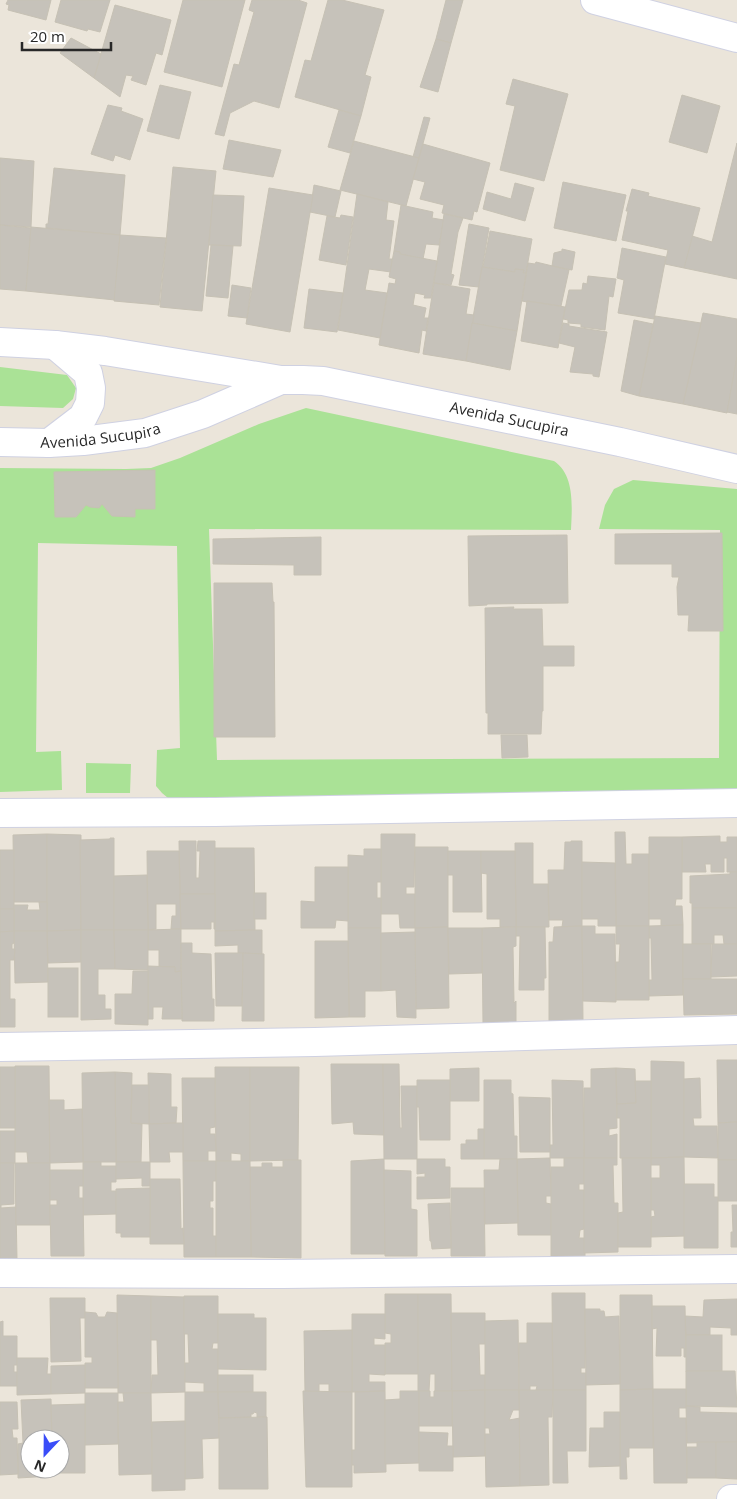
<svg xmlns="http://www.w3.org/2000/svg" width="737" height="1499" font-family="'Open Sans',sans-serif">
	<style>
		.green { fill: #aae296 }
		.building { fill: #c6c2ba; stroke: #c6c1b4 }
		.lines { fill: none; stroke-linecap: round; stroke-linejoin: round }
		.minor-casing { stroke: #cfd1e2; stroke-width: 30 }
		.tertiary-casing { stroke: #cfd1e2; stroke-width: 30 }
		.minor { stroke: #fff; stroke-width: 28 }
		.tertiary { stroke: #fff; stroke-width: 28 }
		.labels { text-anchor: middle; stroke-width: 4; stroke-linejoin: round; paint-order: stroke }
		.street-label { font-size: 15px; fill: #282828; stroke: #fff }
	</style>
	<rect width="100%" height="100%" fill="#ebe5da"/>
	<g class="green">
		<polygon points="0,367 67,375 76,388 73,399 63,408 0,406"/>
		<path d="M306,408L554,461C575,475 572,507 571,530L209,529L217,760L719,758L720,530L599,529L605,505L614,489L633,480L737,489V789L218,800L168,798L162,793L156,786L157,750L180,748L177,546L38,543L36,752L61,751L62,790L0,792V468L126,469L151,468L180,458L259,424Z"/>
		<polygon points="86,763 131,764 130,793 86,793"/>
	</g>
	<g class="building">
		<polygon points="8,0 51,0 46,20 8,10 9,5 6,4"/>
		<polygon points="61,0 110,0 100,32 88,29 87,31 55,22"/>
		<polygon points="183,0 245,0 222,87 164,72"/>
		<polygon points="252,0 298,0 307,3 279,108 254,101 230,113 224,136 215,134 234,64 239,65 254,12 249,10"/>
		<polygon points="328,0 342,0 384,10 365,75 371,77 361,116 295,97 305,60 311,61"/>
		<polygon points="446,0 463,0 451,43 436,39"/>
		<polygon points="115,5 171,20 162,55 156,53 146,85 131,80 133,76 126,75 120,97 94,78"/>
		<polygon points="71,38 101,54 94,78 60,53"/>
		<polygon points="436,39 451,43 438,92 420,87"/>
		<polygon points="513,79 568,94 544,181 500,170 515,106 506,104"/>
		<polygon points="160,85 191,92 179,139 147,131"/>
		<polygon points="682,95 720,106 707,153 669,142"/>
		<polygon points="108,105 122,108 121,111 143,119 130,160 115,155 113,161 91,154"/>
		<polygon points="339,110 361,116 350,153 328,147"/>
		<polygon points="424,117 430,118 419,158 413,157"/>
		<polygon points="229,140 281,150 273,177 223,169"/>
		<polygon points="354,141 419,158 406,206 340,190"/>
		<polygon points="737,143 737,279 684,268 692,236 712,242"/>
		<polygon points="423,144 490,163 477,212 474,211 472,220 442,213 444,205 420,199 425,182 413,179"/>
		<polygon points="0,158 34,161 31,227 0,225"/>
		<polygon points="173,167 216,171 202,311 160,307"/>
		<polygon points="54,168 125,175 120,235 46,228 46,224 48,224"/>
		<polygon points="563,182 626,195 616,241 554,228"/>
		<polygon points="515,183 534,188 525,221 483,209 487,192 511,199"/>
		<polygon points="314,185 341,191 335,217 310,212"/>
		<polygon points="269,188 313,195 290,332 246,324"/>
		<polygon points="632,189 649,193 648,196 700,208 684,268 665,264 668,250 622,240 628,211 626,211"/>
		<polygon points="357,194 388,202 386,220 394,221 389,259 392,259 391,272 369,269 365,290 387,293 380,338 338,330"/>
		<polygon points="213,195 244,196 241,246 209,245"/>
		<polygon points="401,205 433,212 432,218 444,220 439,245 426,244 423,259 400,254 400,252 394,251"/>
		<polygon points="444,214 463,218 458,232 451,274 454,275 451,285 434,283"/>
		<polygon points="341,215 353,217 346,265 319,260 327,216 340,218"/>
		<polygon points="469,224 489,228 479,287 459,285"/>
		<polygon points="0,225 31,228 26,291 0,289"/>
		<polygon points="31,227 120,235 115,300 26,291"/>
		<polygon points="490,231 532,239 526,273 523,273 524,270 515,269 515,272 483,267"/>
		<polygon points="120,235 166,238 159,305 114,301"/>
		<polygon points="211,245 233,246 228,298 206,296"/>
		<polygon points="622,248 666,257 654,319 618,313 624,280 617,278"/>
		<polygon points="562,249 575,252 572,270 552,266 554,253 562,251"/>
		<polygon points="394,251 400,252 400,254 437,261 431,298 424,298 425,295 415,293 413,305 426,308 424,318 428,318 426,331 422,330 419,353 379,345 389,283 395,284 396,279 389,277"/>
		<polygon points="536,262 569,270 561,306 527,301 527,302 522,301 528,263 535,264"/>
		<polygon points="482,267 515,272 515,269 524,270 523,273 526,273 517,331 472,323"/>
		<polygon points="588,276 616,279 613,297 609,296 605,330 581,327 581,324 568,323 568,320 563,319 569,290 582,290 583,283 587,284"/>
		<polygon points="434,283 470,289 466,314 474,315 466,361 423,354"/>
		<polygon points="232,285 251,288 247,318 228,316"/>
		<polygon points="309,289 343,293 337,332 304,328"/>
		<polygon points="527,301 565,307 558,348 521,341"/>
		<polygon points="703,313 737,319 737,357 727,413 683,404"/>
		<polygon points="655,316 701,323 683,404 639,396"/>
		<polygon points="634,320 653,324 639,396 621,391"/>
		<polygon points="472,323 517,331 510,370 466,361"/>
		<polygon points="563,323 569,324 569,326 607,332 599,377 593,376 593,374 570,372 575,347 559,343"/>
		<polygon points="737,357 737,414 727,412"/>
		<polygon points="155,470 155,509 135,509 135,517 112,516 102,504 99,508 90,507 86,505 76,517 55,517 54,472"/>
		<polygon points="722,533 723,631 688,631 689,615 678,615 677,587 679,577 672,577 672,564 615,564 615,534"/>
		<polygon points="567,535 568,603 487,604 487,605 469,606 468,536"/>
		<polygon points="321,537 321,575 294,575 294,565 213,564 213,539"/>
		<polygon points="214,583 272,583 273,602 274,602 275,737 214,737"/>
		<polygon points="514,607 513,609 542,609 543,646 574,646 574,666 543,666 543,711 542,711 541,734 488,734 488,713 486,713 485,608"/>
		<polygon points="501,735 527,735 528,757 502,758"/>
		<polygon points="615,832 625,832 626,864 632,864 632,854 649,854 649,926 616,926"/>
		<polygon points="47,834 47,902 14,902 13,835"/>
		<polygon points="47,834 81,835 81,930 47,931"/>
		<polygon points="381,834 415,834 414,887 406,887 406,894 415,894 415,928 400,928 399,914 381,914"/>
		<polygon points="720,836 720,842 727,842 727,837 737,837 737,872 727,872 727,858 724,858 724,872 711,872 711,864 705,864 706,872 682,872 682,837"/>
		<polygon points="649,837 682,837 682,899 676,899 675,906 682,906 683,925 661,926 661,919 649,919"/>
		<polygon points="110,838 114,838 114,930 81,930 80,840 110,839"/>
		<polygon points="179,841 196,841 196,878 199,878 200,851 197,851 198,841 215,841 215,894 180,894"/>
		<polygon points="571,841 582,841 582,926 562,927 563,920 549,920 548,870 564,870 565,842 571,842"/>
		<polygon points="515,843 533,843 533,884 548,884 549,927 516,927"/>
		<polygon points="415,847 448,847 448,927 415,928"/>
		<polygon points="215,848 254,848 255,930 215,931"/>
		<polygon points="364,849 381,849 381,882 377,882 377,898 381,898 381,928 348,928 348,855 364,856"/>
		<rect x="0" y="850" width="14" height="59"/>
		<polygon points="147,851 179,851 181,929 171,929 172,916 176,916 176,904 156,904 156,929 148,930"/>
		<polygon points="448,851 481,851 482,912 453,912 453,875 448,875"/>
		<polygon points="481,851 515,851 516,927 500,927 500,919 487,919 487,874 481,873"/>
		<polygon points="582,862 615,863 616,926 598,926 598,919 582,919"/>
		<polygon points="315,867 348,867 348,921 336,920 335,928 301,928 301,901 315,902"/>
		<polygon points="730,872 737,872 737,908 692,908 692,903 690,903 690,876 730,874"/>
		<polygon points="147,875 148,930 114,930 114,876"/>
		<rect x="254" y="893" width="12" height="26"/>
		<polygon points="180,894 215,894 215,929 214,929 214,922 211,922 211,929 181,929"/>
		<polygon points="39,902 47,902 47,931 14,931 14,905 28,905 27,910 40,910"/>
		<polygon points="692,908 737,908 737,944 724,944 723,935 714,935 714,944 692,944"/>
		<polygon points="0,909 14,909 14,931 0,932"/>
		<polygon points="683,925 683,995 649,996 649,980 652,980 651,938 649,938 649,926"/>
		<polygon points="582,926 583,1021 549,1022 549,942 553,942 554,927"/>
		<polygon points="582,926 595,926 595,934 615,934 616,1002 583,1001"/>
		<polygon points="616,926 649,926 649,1000 616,1000 616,962 619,962 620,944 616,944"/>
		<polygon points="448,927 449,1008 416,1009 415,928"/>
		<polygon points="516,927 545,927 546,978 544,978 544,990 519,990 520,936 516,936"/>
		<polygon points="516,927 516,946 513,947 514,1003 516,1001 516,1024 483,1024 482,928"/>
		<polygon points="348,928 381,928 381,991 365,991 365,1017 349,1017"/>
		<polygon points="448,928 482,928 482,973 449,974"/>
		<polygon points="181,929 181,971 175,972 175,967 159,967 159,950 148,950 148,930"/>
		<polygon points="81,930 81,962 48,963 47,931"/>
		<polygon points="81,930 114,930 115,969 98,969 98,995 105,995 105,1009 111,1009 111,1019 81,1020"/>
		<polygon points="114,930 148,930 148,970 115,969"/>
		<polygon points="255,930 262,930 262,954 238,953 238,945 215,946 215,931"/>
		<polygon points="14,931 47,931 48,982 15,983"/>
		<polygon points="14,931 14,943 12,944 12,949 15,949 14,960 10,960 10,999 15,999 15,1027 0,1027 0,932"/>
		<polygon points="415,932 416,1018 397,1017 396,990 381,991 381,933"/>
		<polygon points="315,941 348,941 349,1017 315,1018"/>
		<polygon points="181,943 192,943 192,953 211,954 212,999 214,999 214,1021 182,1021"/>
		<rect x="683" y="944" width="28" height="35"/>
		<polygon points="712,944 737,944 737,976 711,977"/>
		<polygon points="215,953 243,953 242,1006 216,1006"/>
		<polygon points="243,953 264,954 264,1021 242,1021"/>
		<polygon points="148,966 175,967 175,972 181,971 182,1019 162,1019 163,1007 153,1007 153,1019 148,1019"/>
		<rect x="48" y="968" width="30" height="49"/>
		<polygon points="133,971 148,971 148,1025 115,1024 115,994 132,994"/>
		<polygon points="683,979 737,979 737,1014 684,1015"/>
		<polygon points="717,1060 737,1060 737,1122 718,1123"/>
		<polygon points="651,1061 684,1062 684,1157 651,1158"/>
		<polygon points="331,1064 383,1064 384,1135 354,1134 353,1122 332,1124"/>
		<polygon points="383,1064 399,1064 400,1128 402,1128 401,1086 417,1086 417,1159 384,1159"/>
		<polygon points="15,1066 49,1066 50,1163 28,1163 27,1152 15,1152"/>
		<rect x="0" y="1067" width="15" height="61"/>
		<polygon points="215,1067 250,1067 250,1161 241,1161 241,1154 231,1153 231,1161 216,1161"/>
		<polygon points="250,1067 299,1067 298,1160 250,1161"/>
		<polygon points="479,1068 479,1101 450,1101 450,1069"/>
		<polygon points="616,1068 617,1128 609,1129 609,1136 617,1134 617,1158 584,1158 584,1088 591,1088 591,1069"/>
		<polygon points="616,1068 635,1069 636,1103 617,1104"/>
		<polygon points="115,1072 132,1073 131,1123 142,1124 141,1162 116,1162"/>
		<polygon points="115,1072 116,1162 83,1162 82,1073"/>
		<polygon points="148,1073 171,1074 171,1107 177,1107 176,1123 149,1124"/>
		<polygon points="182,1078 215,1078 215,1127 210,1128 210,1134 215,1134 216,1151 208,1151 208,1161 183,1161"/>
		<polygon points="700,1078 701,1118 693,1118 694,1126 717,1126 718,1158 684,1157 684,1079"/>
		<polygon points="417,1080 450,1080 450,1140 420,1140 419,1107 417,1107"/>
		<polygon points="484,1080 511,1080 511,1093 513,1094 514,1136 517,1136 517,1159 484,1159"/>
		<polygon points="552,1080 583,1081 584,1158 550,1158 550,1145 553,1145"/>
		<polygon points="635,1081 651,1081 651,1158 620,1158 620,1118 617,1118 617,1104 636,1103"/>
		<polygon points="132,1085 149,1085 149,1124 131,1123"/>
		<polygon points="519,1097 550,1098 550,1152 520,1152"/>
		<polygon points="49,1100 64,1100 64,1110 82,1109 83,1162 50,1163"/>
		<polygon points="737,1122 737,1160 718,1160 718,1123"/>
		<polygon points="176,1123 183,1123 183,1152 169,1152 170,1162 150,1162 149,1124"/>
		<polygon points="478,1129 484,1129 484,1159 461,1159 461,1144 466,1144 466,1140 478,1140"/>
		<rect x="0" y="1131" width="15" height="32"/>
		<polygon points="684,1157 685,1236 651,1237 651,1217 655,1216 654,1210 651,1210 651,1178 660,1178 660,1165 651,1165 651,1158"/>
		<polygon points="550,1158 551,1196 546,1196 546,1203 551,1204 551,1235 518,1235 517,1159"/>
		<polygon points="564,1158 584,1158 584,1184 579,1184 579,1190 584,1190 584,1229 580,1230 579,1238 585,1238 585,1256 551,1256 551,1167 564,1167"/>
		<polygon points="584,1158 617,1158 617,1165 613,1165 614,1203 618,1203 618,1252 584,1253"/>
		<polygon points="622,1158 651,1158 651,1247 618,1247 618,1213 623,1212"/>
		<polygon points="384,1159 385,1254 351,1254 351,1161"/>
		<polygon points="417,1159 445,1159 445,1167 450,1167 450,1198 417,1199 417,1177 425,1177 425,1173 417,1174"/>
		<polygon points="500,1159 517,1159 518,1223 485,1224 484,1170 499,1170"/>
		<polygon points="283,1160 301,1160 301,1258 251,1257 250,1167 262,1167 262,1163 272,1163 272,1167 283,1167"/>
		<rect x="718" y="1160" width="19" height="41"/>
		<polygon points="183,1161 216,1161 216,1181 213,1181 213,1201 210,1201 210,1208 213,1208 213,1236 216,1236 216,1257 184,1257"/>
		<polygon points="216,1161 250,1161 251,1257 216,1257"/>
		<polygon points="83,1162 101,1162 101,1166 116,1166 116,1182 111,1182 111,1191 116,1191 116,1214 83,1215"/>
		<polygon points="116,1162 150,1162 150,1186 142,1186 142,1178 116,1179"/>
		<polygon points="0,1163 14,1163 14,1204 1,1205 1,1208 16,1207 17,1260 0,1260"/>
		<polygon points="15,1163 50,1163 50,1225 16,1225"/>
		<polygon points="50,1170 83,1170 83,1186 79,1186 79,1198 83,1198 84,1256 51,1256 50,1205 57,1205 57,1200 50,1200"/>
		<polygon points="384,1170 411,1171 411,1209 417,1210 417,1256 385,1256"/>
		<polygon points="150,1179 180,1179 181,1229 183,1228 184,1244 150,1244"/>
		<polygon points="684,1184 714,1184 714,1197 718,1197 718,1248 684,1248"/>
		<polygon points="150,1188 150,1237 121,1237 121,1233 116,1233 116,1189"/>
		<polygon points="451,1188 484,1188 485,1256 451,1256"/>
		<polygon points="450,1203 451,1248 432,1249 431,1241 430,1241 428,1204"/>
		<polygon points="732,1205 737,1205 737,1247 731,1247 731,1232 733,1232"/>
		<polygon points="552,1293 585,1293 585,1368 581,1368 581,1373 586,1373 586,1390 553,1390"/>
		<polygon points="385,1294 418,1294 419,1374 385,1374 385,1343 391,1343 391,1334 385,1333"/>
		<polygon points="418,1294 451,1294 452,1391 435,1391 435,1374 430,1374 429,1391 418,1391"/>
		<polygon points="117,1295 151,1296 151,1393 118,1393"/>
		<polygon points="620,1295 652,1295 653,1389 620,1390"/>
		<polygon points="151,1296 184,1297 185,1392 151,1393 152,1375 158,1375 157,1340 151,1340"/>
		<polygon points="184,1296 218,1296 218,1343 213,1343 212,1349 218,1349 218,1392 204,1392 204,1383 185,1382 185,1363 189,1363 188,1334 184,1334"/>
		<polygon points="50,1298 85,1298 85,1318 80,1318 81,1361 51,1362"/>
		<polygon points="737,1299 737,1335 731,1335 731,1328 710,1327 710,1335 686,1335 685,1316 703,1317 704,1300"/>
		<polygon points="652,1306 685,1306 686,1357 684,1357 684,1348 681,1348 681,1356 656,1356 657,1328 652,1329"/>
		<polygon points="585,1309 600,1309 600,1311 604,1311 605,1317 619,1316 620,1384 586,1385"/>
		<polygon points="85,1312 96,1313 98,1317 105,1317 107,1312 117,1313 118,1388 85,1388 85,1363 92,1363 92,1357 85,1357"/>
		<polygon points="451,1313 485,1313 485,1344 479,1344 480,1375 485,1375 485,1390 452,1391"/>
		<polygon points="218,1314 254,1314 254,1318 266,1318 266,1370 218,1369"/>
		<polygon points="352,1314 385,1314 385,1339 374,1338 374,1345 385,1345 385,1375 369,1374 369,1382 385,1382 385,1391 352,1392"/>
		<polygon points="518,1320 519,1390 485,1390 485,1321"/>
		<polygon points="3,1321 3,1336 17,1336 17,1365 14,1365 14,1372 17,1372 17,1386 0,1386 0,1322"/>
		<polygon points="527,1323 552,1323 553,1390 536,1390 537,1386 530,1386 530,1390 519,1390 519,1343 527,1343"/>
		<polygon points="352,1330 352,1392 329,1392 329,1384 319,1384 319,1392 305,1392 304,1331"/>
		<rect x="686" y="1335" width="36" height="36"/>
		<polygon points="17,1358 48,1358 47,1374 51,1374 51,1394 17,1395"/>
		<polygon points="85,1365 85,1393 51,1394 51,1366"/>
		<polygon points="686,1371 735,1371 737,1407 686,1406"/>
		<rect x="218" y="1375" width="35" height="17"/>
		<polygon points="653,1389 653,1448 629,1448 629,1457 626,1457 627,1479 620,1479 620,1390"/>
		<polygon points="653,1389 686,1389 686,1408 679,1408 679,1418 686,1418 687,1483 654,1483"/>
		<polygon points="485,1390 485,1456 453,1457 452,1391"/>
		<polygon points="485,1390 519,1390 520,1410 513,1410 509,1420 520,1418 520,1486 486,1487 485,1434 490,1434 489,1428 485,1428"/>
		<polygon points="519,1390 553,1390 552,1417 548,1417 549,1485 520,1486"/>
		<polygon points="553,1390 586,1390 586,1451 567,1451 568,1483 553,1483"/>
		<polygon points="303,1391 352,1392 352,1487 306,1487"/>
		<polygon points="385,1391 386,1472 354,1473 354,1465 352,1465 352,1450 355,1450 355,1392"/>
		<polygon points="400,1391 419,1391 419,1463 385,1464 385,1400 400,1399"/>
		<polygon points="419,1391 430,1391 430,1397 434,1397 434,1391 452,1391 452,1426 419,1426"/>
		<polygon points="185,1392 218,1392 219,1438 202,1439 203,1478 185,1479"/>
		<polygon points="218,1392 266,1392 266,1417 257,1417 257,1413 254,1412 253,1414 251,1414 251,1417 219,1418"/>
		<polygon points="85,1393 118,1393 118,1444 85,1445"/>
		<polygon points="123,1393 151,1393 152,1474 119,1475 118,1402 124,1402"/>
		<polygon points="51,1399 52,1439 30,1439 30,1469 52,1469 52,1476 18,1478 18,1444 23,1443 21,1400"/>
		<polygon points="0,1402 17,1402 18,1429 12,1429 13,1438 17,1438 18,1474 0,1475"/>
		<polygon points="85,1404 85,1473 52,1473 52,1469 60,1469 60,1439 52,1439 51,1405"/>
		<polygon points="686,1406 700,1407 700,1412 737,1413 737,1442 687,1443"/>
		<polygon points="604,1412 620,1412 620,1466 589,1467 590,1428 604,1428"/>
		<polygon points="267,1417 268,1489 219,1489 219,1418"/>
		<polygon points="185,1421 185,1490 152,1491 152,1422"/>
		<polygon points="419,1432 448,1433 447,1446 453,1446 453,1471 419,1471"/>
		<polygon points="697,1442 716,1442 716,1478 687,1478 687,1447 697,1447"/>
		<polygon points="716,1442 737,1442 737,1479 716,1478"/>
	</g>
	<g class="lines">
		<g class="minor-casing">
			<g id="minor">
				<polyline points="595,0 737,38"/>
				<polyline points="0,813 215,812 737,803"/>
				<polyline points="0,1047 315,1042 737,1030"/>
				<polyline points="0,1273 283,1274 737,1269"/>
				<polyline points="731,1499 737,1499"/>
			</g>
		</g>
		<g class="tertiary-casing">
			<g id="tertiary">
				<path id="s1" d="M0,342L55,345L105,351L281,380H303L323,381L620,442L737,469"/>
				<path id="s2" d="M0,442L49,443L83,441L145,433L203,414L281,380"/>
				<polyline points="49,443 83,417 90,403 91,388 88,373 55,345"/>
			</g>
		</g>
		<use href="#minor" class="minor"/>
		<use href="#tertiary" class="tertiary"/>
	</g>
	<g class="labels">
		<g class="street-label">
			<text dy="5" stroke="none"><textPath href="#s1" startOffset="516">Avenida Sucupira</textPath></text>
			<text dy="5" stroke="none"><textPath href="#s2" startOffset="101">Avenida Sucupira</textPath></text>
		</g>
	</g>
	<g transform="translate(45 1454) rotate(202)"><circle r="24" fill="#ffffff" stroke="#a9a9a9"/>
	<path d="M0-4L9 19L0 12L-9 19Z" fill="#3a4df8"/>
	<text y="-8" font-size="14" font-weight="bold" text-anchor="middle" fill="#282828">N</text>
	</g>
	<path d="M22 42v8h89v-8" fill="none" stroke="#282828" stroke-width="2.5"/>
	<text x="30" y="42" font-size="15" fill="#282828" stroke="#ffffff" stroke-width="4" paint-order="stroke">20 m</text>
</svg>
